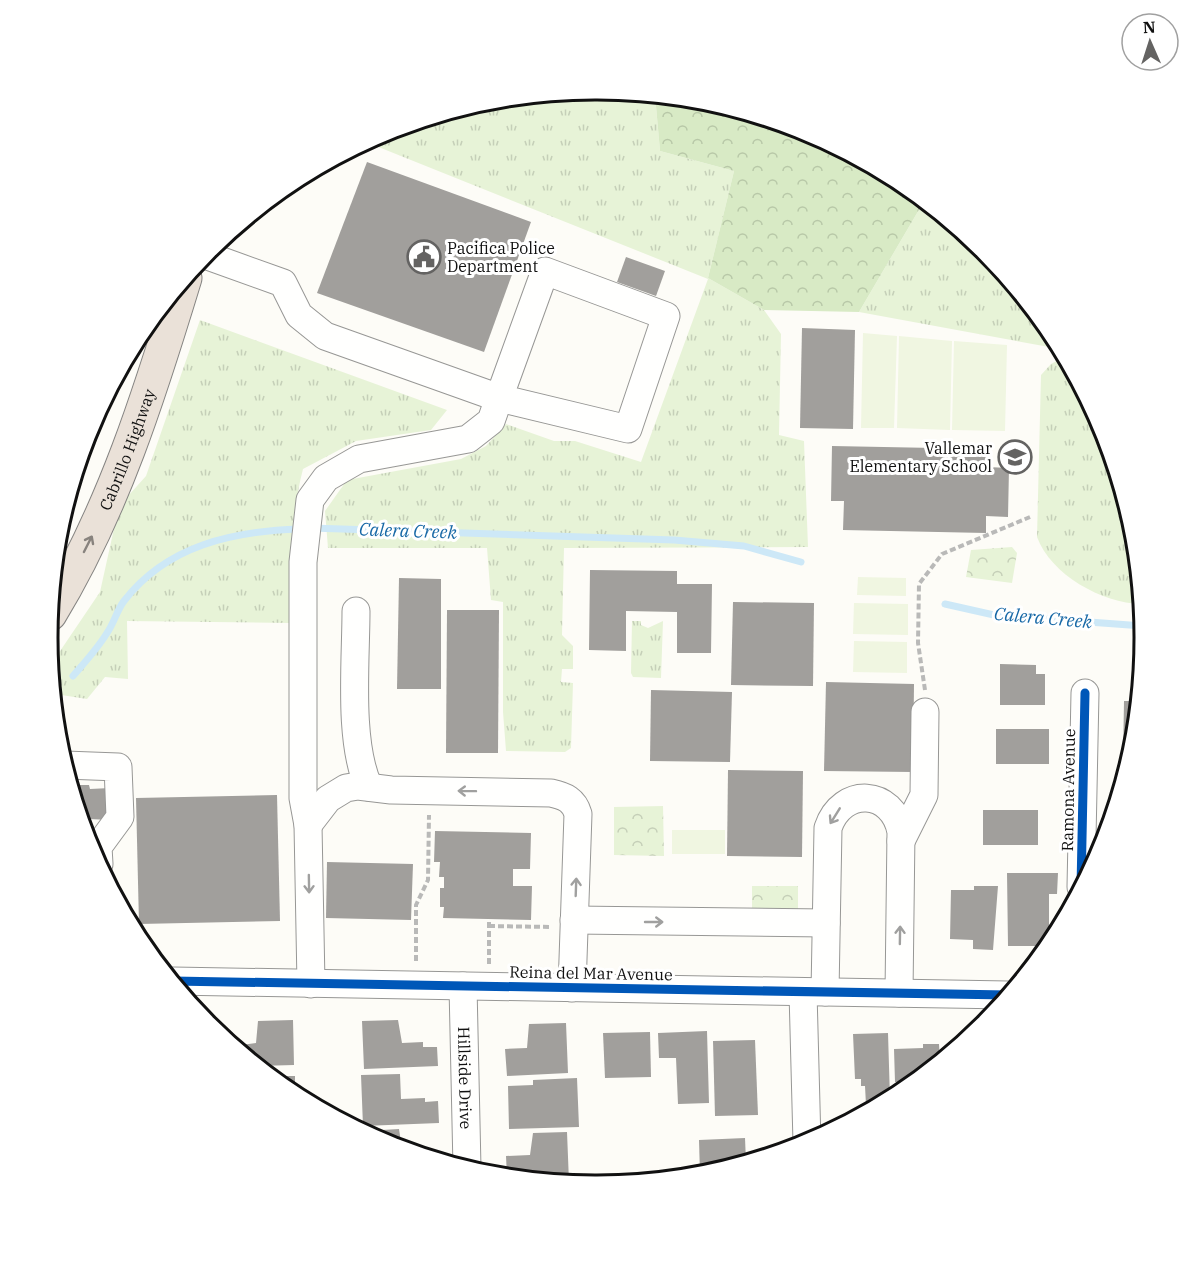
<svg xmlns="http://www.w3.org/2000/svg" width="1192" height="1275" font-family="'IBM Plex Serif',serif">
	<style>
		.grass { fill: url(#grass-tufts) }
		.forest { fill: url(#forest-crowns) }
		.park { fill: url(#park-crowns) }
		.pitch { fill: #f0f6e1 }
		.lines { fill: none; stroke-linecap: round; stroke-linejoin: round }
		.stream { stroke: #cde8f7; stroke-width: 7 }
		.building { fill: #a19f9c }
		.minor-casing { stroke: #979795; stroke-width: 29 }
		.highway-casing { stroke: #858482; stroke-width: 35 }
		.path { stroke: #b9b9b8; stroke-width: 4; stroke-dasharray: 6 3; stroke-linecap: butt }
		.minor { stroke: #fffffe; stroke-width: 27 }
		.highway { stroke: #eae1d8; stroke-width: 33 }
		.cycleway-casing { stroke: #fff; stroke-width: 13 }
		.cycleway { stroke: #0057b8; stroke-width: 9 }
		.oneway { stroke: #88837e }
		.oneway2 { stroke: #a0a09f }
		.labels { text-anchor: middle; stroke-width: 6; stroke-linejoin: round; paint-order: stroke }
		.poi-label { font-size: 16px; fill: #111; stroke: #fff; text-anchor: start }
		.street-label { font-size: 16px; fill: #111; stroke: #fff }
		.water-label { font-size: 18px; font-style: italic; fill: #1768a6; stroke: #fff }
		.rim { fill: none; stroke: #111; stroke-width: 3 }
	</style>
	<defs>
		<pattern id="grass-tufts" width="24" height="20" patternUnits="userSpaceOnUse" patternTransform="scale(1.5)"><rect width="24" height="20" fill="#e7f3d7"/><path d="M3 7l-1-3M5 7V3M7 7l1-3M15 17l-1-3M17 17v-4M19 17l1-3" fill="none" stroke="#c5cfb8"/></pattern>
		<pattern id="forest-crowns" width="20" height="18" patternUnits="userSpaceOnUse" patternTransform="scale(1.5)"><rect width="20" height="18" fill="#d8eac5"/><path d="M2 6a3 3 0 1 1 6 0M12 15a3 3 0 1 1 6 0" fill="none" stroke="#b8c8a8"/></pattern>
		<pattern id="park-crowns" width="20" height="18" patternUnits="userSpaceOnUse" patternTransform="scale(1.5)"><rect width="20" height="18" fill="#e7f3d7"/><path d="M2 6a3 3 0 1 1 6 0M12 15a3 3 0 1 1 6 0" fill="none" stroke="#c5cfb8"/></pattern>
	</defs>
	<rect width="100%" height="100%" fill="#fdfcf7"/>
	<g class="grass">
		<polygon points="596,90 655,95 660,151 734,171 708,278 764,310 781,334 779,435 804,441 808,547 564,548 562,635 573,646 573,669 562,669 561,682 573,683 571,748 565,752 506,751 503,712 503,602 491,600 487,548 328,548 325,511 347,480 461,459 486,446 506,424 554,441 575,441 641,462 708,279 366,142 387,131 489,100"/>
		<polygon points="913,192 984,250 1052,333 1060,349 859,312 920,208"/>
		<path d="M200,320L447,410L431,430L356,441L303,469C290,520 289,570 290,623L127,621L128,679L105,677L87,699L55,694L54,660L100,592L119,506L146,476Z"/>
		<path d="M1064,357L1102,428L1134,531L1141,604C1102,603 1051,575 1037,537L1041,375L1051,364Z"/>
		<polygon points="632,621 641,621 641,625 648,628 663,621 661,678 633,677 631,673"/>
	</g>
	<polygon class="forest" points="655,95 703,100 806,131 901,182 913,192 920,208 859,312 764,310 708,278 734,171 660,151"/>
	<g class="park">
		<polygon points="1012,547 1017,553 1012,583 966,577 971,550"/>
		<polygon points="663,806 664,856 614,855 614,807"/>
		<rect x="752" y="886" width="46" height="26"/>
	</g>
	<g class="pitch">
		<polygon points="863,333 897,336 894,428 861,428"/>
		<polygon points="899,336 952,341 950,430 897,428"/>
		<polygon points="954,341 1007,345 1005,431 952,430"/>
		<polygon points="858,577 906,578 906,596 857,595"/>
		<polygon points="854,603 908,604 908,635 853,634"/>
		<polygon points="854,641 907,642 907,673 853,672"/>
		<rect x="672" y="830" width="53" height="24"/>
	</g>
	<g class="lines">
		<g class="stream">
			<polyline points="311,528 674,540 744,546 801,562"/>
			<polyline points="945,604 994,615 1143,626"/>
			<path d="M73,676C85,662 98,648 107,633C114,623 117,610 124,601C167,545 234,531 300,529"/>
		</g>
	</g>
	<g class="building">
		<polygon points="367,162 531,222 484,352 317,293"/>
		<polygon points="626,257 665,271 656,296 617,282"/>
		<polygon points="802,328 855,330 853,429 800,428"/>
		<polygon points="832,446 987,449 987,467 1009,468 1008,517 986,516 986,533 843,530 844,501 831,501"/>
		<polygon points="590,570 677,571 677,584 712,584 711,653 677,653 677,612 626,611 626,651 589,650"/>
		<polygon points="399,578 441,579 441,689 397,689"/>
		<polygon points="733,602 814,603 813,686 731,685"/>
		<polygon points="447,610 499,610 498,753 446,753"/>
		<polygon points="1000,664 1036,665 1036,674 1045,674 1045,705 1000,705"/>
		<polygon points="826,682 914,684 913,772 824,771"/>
		<polygon points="651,690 732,692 730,762 650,761"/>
		<polygon points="1124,701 1138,701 1133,745 1129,760 1123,760"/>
		<rect x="996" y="729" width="53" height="35"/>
		<polygon points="728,770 803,771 802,857 727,856"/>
		<polygon points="71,785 89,785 90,789 110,788 110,820 89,819 88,828 84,828"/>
		<polygon points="277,795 280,921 139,924 136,798"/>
		<rect x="983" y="810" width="55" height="35"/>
		<polygon points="435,831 531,833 530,869 513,869 513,886 532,886 531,920 443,918 444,907 440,907 440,888 444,888 444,877 439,877 440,862 434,862"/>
		<polygon points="327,862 413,864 411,920 326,918"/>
		<polygon points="1007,873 1058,873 1057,894 1049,894 1049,946 1008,946"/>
		<polygon points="974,886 998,886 993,950 973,949 973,940 950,939 951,890 974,890"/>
		<polygon points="293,1020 294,1065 258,1066 234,1046 256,1043 258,1021"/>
		<polygon points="398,1020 402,1043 423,1042 423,1047 437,1047 438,1066 364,1069 362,1021"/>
		<polygon points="566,1023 568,1073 507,1076 505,1049 527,1048 529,1024"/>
		<polygon points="707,1031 709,1103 678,1104 676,1058 659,1058 658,1033"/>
		<polygon points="650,1032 651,1077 605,1078 603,1033"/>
		<polygon points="888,1033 890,1099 880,1104 866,1105 865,1086 861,1086 861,1079 855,1079 853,1034"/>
		<polygon points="755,1040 758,1115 715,1116 713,1041"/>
		<polygon points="923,1044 939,1044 940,1061 915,1081 895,1082 894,1049 923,1048"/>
		<polygon points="400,1074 401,1099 425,1098 425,1102 438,1101 439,1123 363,1126 361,1075"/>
		<polygon points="271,1076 295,1076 295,1095 291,1093"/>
		<polygon points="577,1078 579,1127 509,1129 508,1086 533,1085 533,1080"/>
		<polygon points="399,1129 402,1149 365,1133 365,1131"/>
		<polygon points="567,1132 569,1182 507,1177 506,1156 530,1155 533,1133"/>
		<polygon points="745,1138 746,1162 700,1175 699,1140"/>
	</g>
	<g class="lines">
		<g class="minor-casing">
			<g id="minor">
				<polyline points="205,255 283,283 299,315 325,336 499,398 491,421 468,439 359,459 326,478 310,500 303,562 303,798 308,825 311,984"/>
				<polygon points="545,271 666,316 628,429 499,398"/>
				<path d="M356,611C356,661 348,743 369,787"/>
				<polyline points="65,765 118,767 120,817 98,847 99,864"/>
				<path d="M308,825L328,799L346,788L358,786L391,790L551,793C565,796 574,800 578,814L572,988"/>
				<polyline points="901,841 924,795 925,712"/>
				<polyline points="1081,887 1085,693"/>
				<polyline points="574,920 826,923"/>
				<polyline points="173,981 1008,995"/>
				<path id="s1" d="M463,986L467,1168"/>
				<polyline points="803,992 807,1143"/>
				<path d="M825,992L828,828C842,786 893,789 901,832L899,993"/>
			</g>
		</g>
		<g class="highway-casing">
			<g id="highway">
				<path id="s2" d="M50,614C113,511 150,393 185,278"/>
			</g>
		</g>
		<g class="path">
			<polyline points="925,690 918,643 919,584 942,554 1030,517"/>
			<polyline points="489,926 552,927"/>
			<polyline points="416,961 416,905 428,880 429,815"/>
			<polyline points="489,964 489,919"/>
		</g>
		<use href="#minor" class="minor"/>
		<use href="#highway" class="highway"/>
		<g class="cycleway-casing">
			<g id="cycleway">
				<polyline points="1081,887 1085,693"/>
				<polyline points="173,981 1008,995"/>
			</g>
		</g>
		<use href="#cycleway" class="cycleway"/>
	</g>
	<defs><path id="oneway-shaft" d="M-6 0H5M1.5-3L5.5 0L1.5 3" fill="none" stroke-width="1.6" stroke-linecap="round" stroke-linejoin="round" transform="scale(1.5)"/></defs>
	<use class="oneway" href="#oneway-shaft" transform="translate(88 544) rotate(-63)"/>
	<g class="oneway2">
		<use href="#oneway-shaft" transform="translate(467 791) rotate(-179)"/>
		<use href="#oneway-shaft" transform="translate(835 816) rotate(122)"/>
		<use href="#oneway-shaft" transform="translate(309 884) rotate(89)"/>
		<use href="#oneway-shaft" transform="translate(576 887) rotate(-88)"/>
		<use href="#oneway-shaft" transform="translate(654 922)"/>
		<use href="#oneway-shaft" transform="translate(900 935) rotate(-89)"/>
	</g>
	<defs>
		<g id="civic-ring" transform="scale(1.725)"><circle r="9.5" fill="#fff" stroke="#646362" stroke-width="1.5"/><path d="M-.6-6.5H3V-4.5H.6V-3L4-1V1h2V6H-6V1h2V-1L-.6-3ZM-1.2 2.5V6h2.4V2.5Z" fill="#646362"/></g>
		<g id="school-ring" transform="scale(1.725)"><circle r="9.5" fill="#fff" stroke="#646362" stroke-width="1.5"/><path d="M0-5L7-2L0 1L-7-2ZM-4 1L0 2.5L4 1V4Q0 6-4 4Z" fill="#646362"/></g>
	</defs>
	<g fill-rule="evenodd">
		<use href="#civic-ring" x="424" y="257"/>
		<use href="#school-ring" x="1015" y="457"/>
	</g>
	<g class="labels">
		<g class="poi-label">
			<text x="447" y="254">Pacifica Police<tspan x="447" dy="18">Department</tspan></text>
			<text x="992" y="454" text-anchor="end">Vallemar<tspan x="992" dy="18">Elementary School</tspan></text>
		</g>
		<g class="street-label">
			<text dy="6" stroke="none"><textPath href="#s2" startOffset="182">Cabrillo Highway</textPath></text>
			<text transform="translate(1068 790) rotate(-89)" y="6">Ramona Avenue</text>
			<text transform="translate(591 973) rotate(1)" y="6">Reina del Mar Avenue</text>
			<text dy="6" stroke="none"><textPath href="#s1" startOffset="92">Hillside Drive</textPath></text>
		</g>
		<g class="water-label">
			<text transform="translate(408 531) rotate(2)" y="6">Calera Creek</text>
			<text transform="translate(1043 618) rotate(5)" y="6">Calera Creek</text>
		</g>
	</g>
	<path d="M0 0H1192V1275H0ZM595 100H597A537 537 0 0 1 1134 637V638A537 537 0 0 1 597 1175H595A537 537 0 0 1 58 638V637A537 537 0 0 1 595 100Z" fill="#fff" fill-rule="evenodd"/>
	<path class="rim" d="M595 100H597A537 537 0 0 1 1134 637V638A537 537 0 0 1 597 1175H595A537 537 0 0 1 58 638V637A537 537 0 0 1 595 100Z"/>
	<g transform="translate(1150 42) rotate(357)"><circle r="28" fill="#ffffff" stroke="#a0a0a0" stroke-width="1.5"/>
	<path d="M0-4.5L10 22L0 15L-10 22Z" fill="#646362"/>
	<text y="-9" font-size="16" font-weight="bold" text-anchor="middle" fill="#111111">N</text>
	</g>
</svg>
